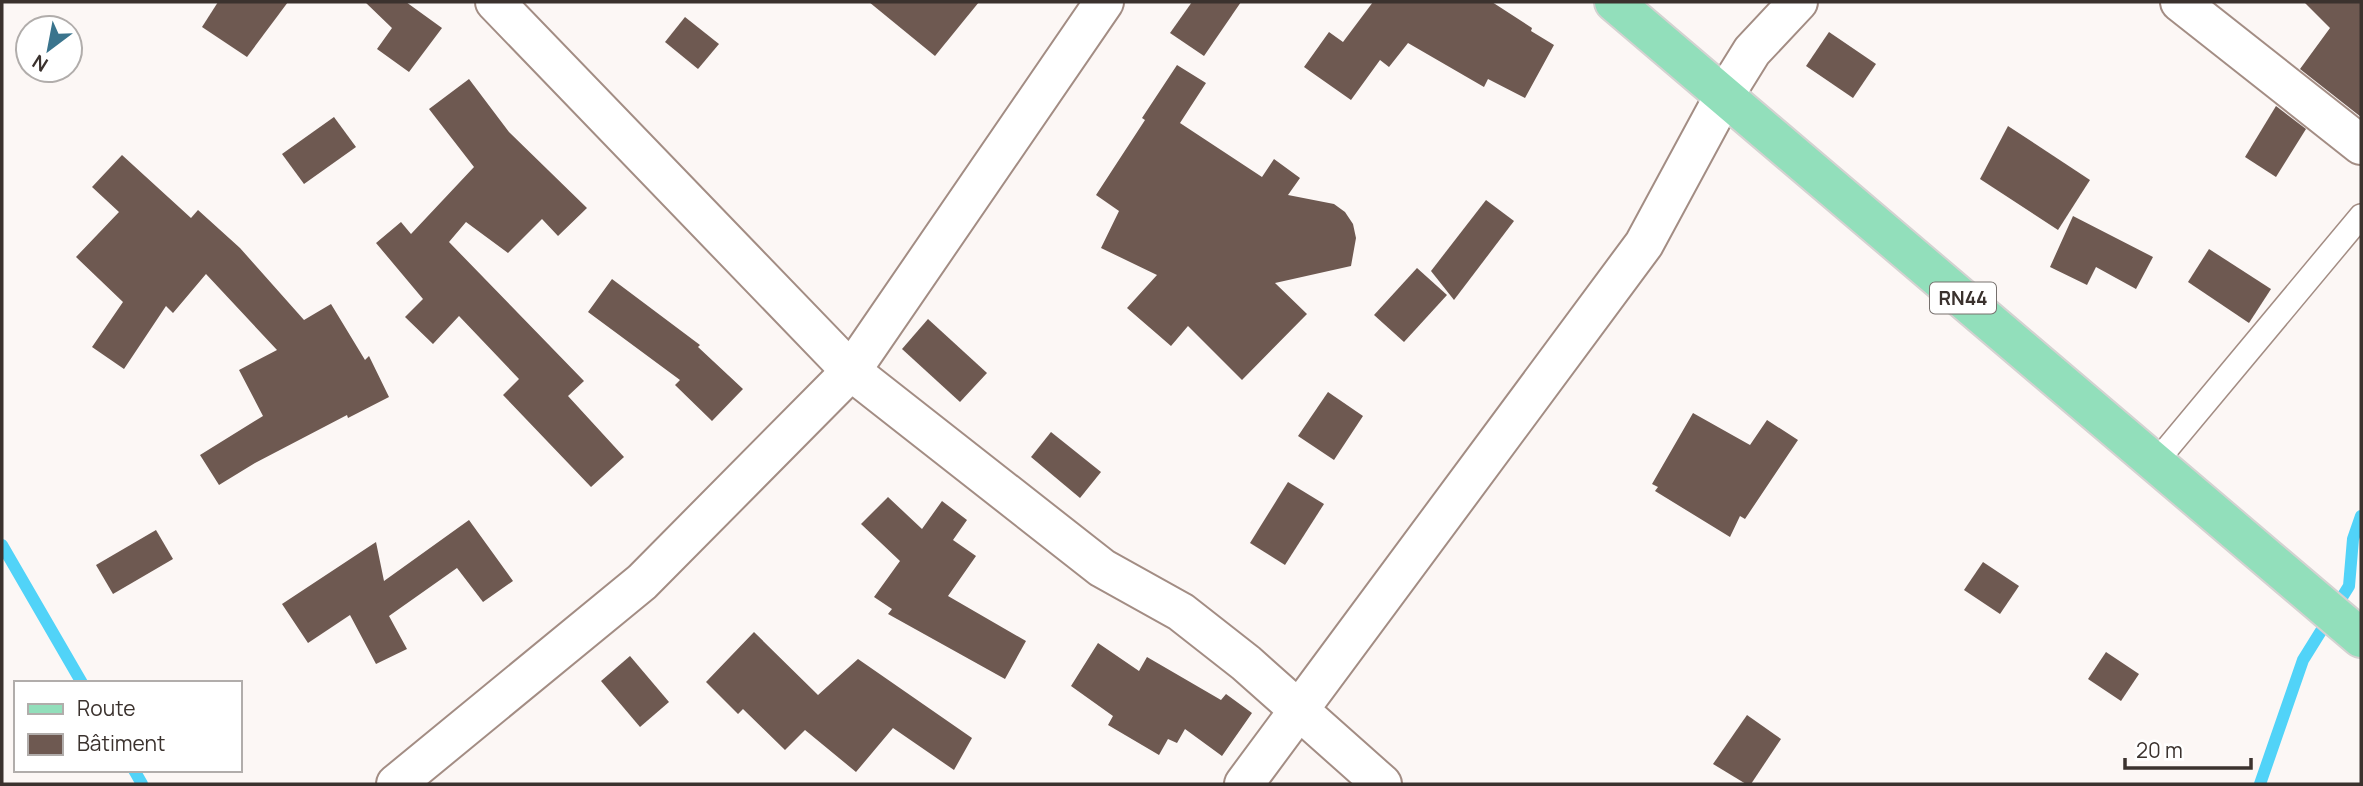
<svg xmlns="http://www.w3.org/2000/svg" width="2363" height="786" font-family="Manrope,sans-serif">
	<style>
		.lines { fill: none; stroke-linecap: round; stroke-linejoin: round }
		.stream { stroke: #51d3f8; stroke-width: 12 }
		.building { fill: #6e5951 }
		.service-casing { stroke: #a38d84; stroke-width: 26 }
		.minor-casing { stroke: #a38d84; stroke-width: 42 }
		.primary-casing { stroke: #d4d2d1; stroke-width: 42 }
		.service { stroke: #fff; stroke-width: 23 }
		.minor { stroke: #fff; stroke-width: 38 }
		.primary { stroke: #92dfbb; stroke-width: 38 }
		.labels { text-anchor: middle; stroke-width: 7; stroke-linejoin: round; paint-order: stroke }
		.shield { fill: #fff; stroke: #76706d; stroke-width: 2 }
		.shield-label { font-size: 19px; font-weight: bold; fill: #3b322e }
	</style>
	<rect width="100%" height="100%" fill="#fcf7f5"/>
	<g class="lines">
		<g class="stream">
			<polyline points="2,545 82,683"/>
			<polyline points="134,770 142,784"/>
			<polyline points="2260,784 2303,660 2349,586 2353,539 2361,516"/>
		</g>
	</g>
	<g class="building">
		<polygon points="218,2 288,2 247,57 202,27"/>
		<polygon points="365,2 406,2 442,28 409,72 377,49 392,28"/>
		<polygon points="869,2 979,2 935,56"/>
		<polygon points="1192,2 1241,2 1204,56 1170,33"/>
		<polygon points="1373,2 1492,2 1532,28 1531,31 1554,45 1525,98 1488,79 1484,87 1408,43 1389,67 1380,60 1351,100 1304,67 1329,32 1343,42"/>
		<polygon points="2304,2 2361,2 2361,117 2300,69 2330,28"/>
		<polygon points="685,17 719,44 698,69 665,42"/>
		<polygon points="1829,32 1876,64 1853,98 1806,66"/>
		<polygon points="1177,65 1206,83 1180,123 1262,177 1274,159 1300,178 1288,195 1334,204 1345,212 1353,224 1356,238 1351,266 1275,283 1307,314 1242,380 1188,326 1171,346 1127,308 1157,275 1101,248 1119,211 1096,195 1145,120 1142,118"/>
		<polygon points="469,79 509,132 587,208 558,236 542,219 508,253 466,222 449,242 584,381 568,396 624,457 591,487 503,395 519,379 459,316 433,344 405,317 423,299 376,243 401,222 411,234 474,167 429,109"/>
		<polygon points="2276,106 2306,129 2276,177 2245,157"/>
		<polygon points="334,117 356,147 304,184 282,154"/>
		<polygon points="2008,126 2090,180 2058,230 1980,179"/>
		<polygon points="122,155 191,218 198,210 240,248 304,320 331,304 365,360 369,356 389,397 348,418 347,415 255,463 219,485 200,455 263,416 239,370 277,350 206,274 173,313 166,306 124,369 92,347 123,302 76,257 119,212 92,187"/>
		<polygon points="1486,200 1514,221 1454,300 1431,271"/>
		<polygon points="2073,216 2153,257 2136,289 2096,267 2087,285 2050,267"/>
		<polygon points="2209,249 2271,289 2249,323 2188,282"/>
		<polygon points="1417,268 1447,295 1404,342 1374,315"/>
		<polygon points="612,279 700,345 698,347 743,389 712,421 675,385 680,380 588,312"/>
		<polygon points="928,319 987,373 960,402 902,349"/>
		<polygon points="1328,392 1363,416 1334,460 1298,436"/>
		<polygon points="1693,413 1750,445 1767,420 1798,440 1745,519 1740,516 1730,537 1655,491 1658,487 1652,484"/>
		<polygon points="1051,432 1101,472 1080,498 1031,457"/>
		<polygon points="1288,482 1324,504 1285,565 1250,543"/>
		<polygon points="888,497 922,529 942,501 967,520 953,540 976,556 948,596 1026,641 1005,679 888,614 892,609 874,597 900,561 861,524"/>
		<polygon points="469,520 513,581 483,602 457,568 389,616 407,649 376,664 350,615 308,643 282,604 376,542 384,581"/>
		<polygon points="156,530 173,559 113,594 96,565"/>
		<polygon points="1983,562 2019,586 2000,614 1964,590"/>
		<polygon points="754,632 818,695 858,659 972,738 954,770 893,728 856,772 805,730 785,750 743,709 738,714 706,682"/>
		<polygon points="1098,643 1139,671 1147,657 1221,700 1226,694 1252,713 1222,756 1185,729 1177,743 1168,739 1159,755 1108,725 1113,716 1071,686"/>
		<polygon points="2106,652 2139,674 2121,701 2088,679"/>
		<polygon points="630,656 669,702 640,727 601,681"/>
		<polygon points="1747,715 1781,739 1751,784 1746,784 1713,764"/>
	</g>
	<g class="lines">
		<g class="service-casing">
			<polyline id="service" points="2156,462 2361,216"/>
		</g>
		<g class="minor-casing">
			<g id="minor">
				<polyline points="495,2 851,371 1102,568 1181,612 1246,663 1382,784"/>
				<polyline points="2180,2 2361,145"/>
				<polyline points="396,784 642,582 851,371 1104,2"/>
				<polyline points="1244,784 1644,244 1724,96 1752,51 1798,2"/>
			</g>
		</g>
		<g class="primary-casing">
			<polyline id="primary" points="1614,2 2361,638"/>
		</g>
		<use href="#service" class="service"/>
		<use href="#minor" class="minor"/>
		<use href="#primary" class="primary"/>
	</g>
	<g class="labels">
		<rect class="shield" x="1930" y="282.5" width="66" height="31" rx="5"/>
		<g class="shield-label">
			<text x="1963" y="305">RN44</text>
		</g>
	</g>
	<rect width="2363" height="786" fill="none" stroke="#3b322e" stroke-width="7"/>
	<rect x="14" y="681" width="228" height="91" fill="#ffffff" stroke="#b1adab" stroke-width="2"/>
	<rect x="28" y="704" width="35" height="10" fill="#92dfbb" stroke="#b1adab" stroke-width="2"/>
	<text x="77" y="716" font-size="21" fill="#3b322e">Route</text>
	<rect x="28" y="734" width="35" height="21" fill="#6e5951" stroke="#b1adab" stroke-width="2"/>
	<text x="77" y="751" font-size="21" fill="#3b322e">Bâtiment</text>
	<g transform="translate(49 49) rotate(212)"><circle r="33" fill="#ffffff" stroke="#b1adab" stroke-width="2"/>
	<path d="M0-5L12 26L0 18L-12 26Z" fill="#3a748d"/>
	<text y="-10" font-size="19" font-weight="bold" text-anchor="middle" fill="#3b322e">N</text>
	</g>
	<path d="M2125 758v10h126v-10" fill="none" stroke="#3b322e" stroke-width="3.5"/>
	<text x="2136" y="758" font-size="21" fill="#3b322e" stroke="#ffffff" stroke-width="5" paint-order="stroke">20 m</text>
</svg>
